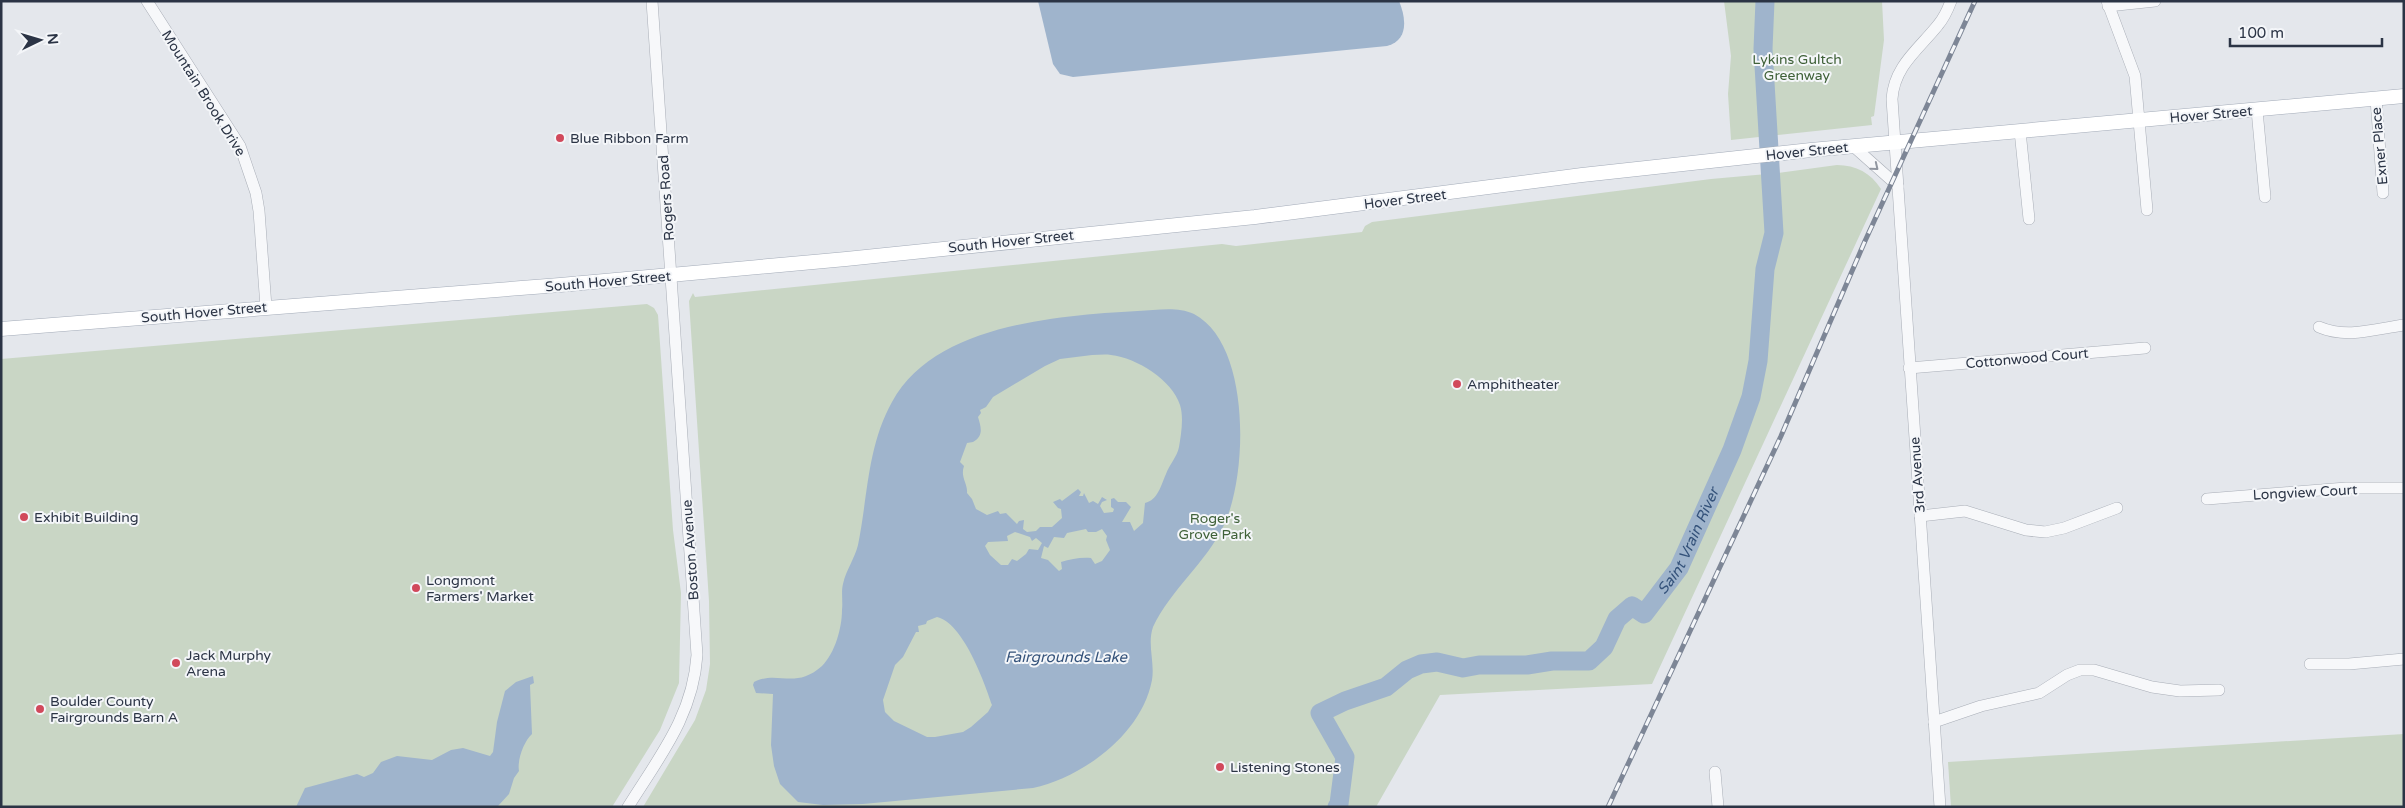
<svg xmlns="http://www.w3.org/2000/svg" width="2405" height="808" font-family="'Varela Round',sans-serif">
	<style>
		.green { fill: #c9d6c5 }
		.water { fill: #9fb4cc; fill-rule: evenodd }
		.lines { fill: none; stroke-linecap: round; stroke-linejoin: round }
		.river { stroke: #9fb4cc; stroke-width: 19 }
		.minor-casing { stroke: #a9aeb7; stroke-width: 12 }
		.major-casing { stroke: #a3abb8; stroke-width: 15 }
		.minor { stroke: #f7f8fa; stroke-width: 11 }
		.major { stroke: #fff; stroke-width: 14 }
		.rail-casing { stroke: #7d8696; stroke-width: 5 }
		.rail { stroke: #f4f6f9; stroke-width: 3; stroke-dasharray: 9; stroke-linecap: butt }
		.oneway { stroke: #9196a0 }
		.poi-dot { fill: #d1495b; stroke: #f4f6f9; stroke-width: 2 }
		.labels { text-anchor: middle; stroke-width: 4; stroke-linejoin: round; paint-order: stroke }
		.park-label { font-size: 14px; fill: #3f6138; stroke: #f4f6f9 }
		.street-label { font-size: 14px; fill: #2b3445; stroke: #f4f6f9 }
		.poi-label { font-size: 14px; fill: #2b3445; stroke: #f4f6f9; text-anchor: start }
		.water-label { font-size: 15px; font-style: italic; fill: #34527a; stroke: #f4f6f9 }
	</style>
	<rect width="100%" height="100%" fill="#e4e7ec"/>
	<g class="green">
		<polygon points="1724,1 1882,1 1884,40 1874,116 1871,117 1872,125 1731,140 1728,94 1731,56"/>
		<path d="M1837,165C1856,165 1871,173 1881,189L1652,684L1440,695L1376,807H643L695,720L706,690L710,664L709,601L689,301L693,293L695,297L1222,244L1236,246L1362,232L1365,226L1372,222L1711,179L1778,173Z"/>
		<polygon points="647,304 654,308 658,315 673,530 681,593 679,683 660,730 612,807 1,807 1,359"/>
		<polygon points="2404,734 2404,807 1951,807 1948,762"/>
	</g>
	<g class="water">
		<path d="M1038,1H1399C1406,18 1409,40 1387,46L1073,77L1060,74L1053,64Z"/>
		<path d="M1153,310C1166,309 1181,308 1194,314C1251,344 1248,474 1224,525C1206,563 1171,589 1153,627C1147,644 1155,662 1152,680C1142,734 1083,777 1033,788L863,804L823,805L798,802L780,784L774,766L771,745L773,694L756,693L753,685L754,682C778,670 795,690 822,666C835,653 842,628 842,610C843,601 841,592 843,584C846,570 855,558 858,545C868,496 867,447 892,402C937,320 1070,315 1153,310ZM1092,355C1098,355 1105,354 1111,355C1137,358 1172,380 1180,405C1184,418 1181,435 1179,447C1177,457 1169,465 1166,474C1161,485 1158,500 1145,503L1143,523L1134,531L1130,522H1122L1131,507L1126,502H1118L1114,498L1111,499V507L1114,509L1113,512L1104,513L1100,506L1102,502L1107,500L1102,497L1098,504L1093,501L1089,503L1084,493L1083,496H1079L1081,492L1078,489L1062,501L1060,499L1053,502L1058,508L1061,509L1062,518L1052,527H1040L1036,531L1027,532L1023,529L1024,520L1019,521L1017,524L1006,513L1000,514L998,511L987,515L976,509L972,499L967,493C968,484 960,477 964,466L960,462L967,443L973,442C984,436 981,427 978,417L981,413L980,410L986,407L993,397L1045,366L1060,359ZM1086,529L1088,532H1096L1102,529L1107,536L1106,540L1110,550L1102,561L1095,564L1091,558C1081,557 1071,559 1061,562L1062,569L1059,571L1048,560L1041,558L1044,546L1048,548L1054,537L1064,538L1067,533ZM1015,532L1030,537L1032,541L1036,538L1042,543L1038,550L1029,549L1026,554L1017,561L1012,559L1008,565H1001L990,555L985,546L988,542L1008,541L1007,536ZM937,617C963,623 984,681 992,705L988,712L971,727L963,732L935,737H927L894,721L885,712L883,700L895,665L903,657L916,632H919L918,626L926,624L927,621Z"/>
		<path d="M533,676L534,683L530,685L532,734C524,741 517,760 519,771L514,778L509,794L498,806L296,807L305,788L357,774L364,777L373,773L381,762L397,756L432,760L451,750L463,748L490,756L493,752L497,722L505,691L516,682Z"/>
	</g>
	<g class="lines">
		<path class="river" id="s1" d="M1337,807L1339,804L1345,757L1320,713L1345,701L1386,687L1407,670L1421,664L1437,662L1463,668L1479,665H1527L1552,661H1589L1604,647L1617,619L1632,606L1644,614L1679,568L1732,450L1751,397L1758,361L1765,269L1774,233L1763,49L1765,1"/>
		<g class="minor-casing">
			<g id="minor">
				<polyline points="147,1 240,146 256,193 259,211 266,307"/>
				<polyline points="2107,1 2135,76 2147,210"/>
				<polyline points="2108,6 2155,1"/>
				<polyline points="2376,99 2383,193"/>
				<polyline points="2257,110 2265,197"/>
				<polyline points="2020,131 2029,219"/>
				<polyline points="1853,146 1898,186"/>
				<path d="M2319,327C2347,339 2375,329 2404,325"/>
				<polyline points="1909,368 2145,348"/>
				<polyline points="2207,499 2346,488 2404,488"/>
				<polyline points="1920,516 1965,511 2026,530 2045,532 2064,528 2117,508"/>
				<polyline points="2310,664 2349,664 2404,659"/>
				<polyline points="1934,722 1981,706 2039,693 2067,675 2080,670 2094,670 2152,687 2180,691 2219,690"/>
				<polyline points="1715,772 1718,807"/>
				<path d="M628,807C659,757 693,716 697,655L652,1"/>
				<path d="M1940,807L1892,99C1894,66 1919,49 1938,25C1944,18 1948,9 1951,1"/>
			</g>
		</g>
		<g class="major-casing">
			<polyline id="major" points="1,329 560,285 846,259 1255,217 1582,175 1811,150 2404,96"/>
		</g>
		<use href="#minor" class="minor"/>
		<use href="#major" class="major"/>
		<g class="rail-casing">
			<polyline id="rail" points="1608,807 1781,436 1865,241 1975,1"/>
		</g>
		<use href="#rail" class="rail"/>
	</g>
	<defs><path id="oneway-chevron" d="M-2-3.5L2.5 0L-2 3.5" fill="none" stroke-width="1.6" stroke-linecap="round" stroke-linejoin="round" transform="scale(1.25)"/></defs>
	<use class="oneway" href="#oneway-chevron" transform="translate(1875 167) rotate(39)"/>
	<g class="poi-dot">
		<circle cx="560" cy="138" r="5"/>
		<circle cx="1457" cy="384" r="5"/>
		<circle cx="24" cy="517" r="5"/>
		<circle cx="416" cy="588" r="5"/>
		<circle cx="176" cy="663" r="5"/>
		<circle cx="40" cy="709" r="5"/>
		<circle cx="1220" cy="767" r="5"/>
	</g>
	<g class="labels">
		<g class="park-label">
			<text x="1797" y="64">Lykins Gultch<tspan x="1797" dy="16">Greenway</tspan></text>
			<text x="1215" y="523">Roger's<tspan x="1215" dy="16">Grove Park</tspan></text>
		</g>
		<g class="street-label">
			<text transform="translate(204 93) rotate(58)" y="5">Mountain Brook Drive</text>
			<text transform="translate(2211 114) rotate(-5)" y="5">Hover Street</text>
			<text transform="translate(2379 146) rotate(-95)" y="5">Exner Place</text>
			<text transform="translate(1807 151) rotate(-6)" y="5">Hover Street</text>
			<text transform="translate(666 198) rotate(-94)" y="5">Rogers Road</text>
			<text transform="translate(1405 199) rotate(-7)" y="5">Hover Street</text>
			<text transform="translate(1011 241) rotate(-6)" y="5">South Hover Street</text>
			<text transform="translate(608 281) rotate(-5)" y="5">South Hover Street</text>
			<text transform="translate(204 312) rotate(-5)" y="5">South Hover Street</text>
			<text transform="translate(2027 358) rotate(-5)" y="5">Cottonwood Court</text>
			<text transform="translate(1917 475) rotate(-94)" y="5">3rd Avenue</text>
			<text transform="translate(2305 492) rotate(-3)" y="5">Longview Court</text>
			<text transform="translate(690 550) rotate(-94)" y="5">Boston Avenue</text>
		</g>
		<g class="poi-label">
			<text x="570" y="143">Blue Ribbon Farm</text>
			<text x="1467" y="389">Amphitheater</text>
			<text x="34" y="522">Exhibit Building</text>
			<text x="426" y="585">Longmont<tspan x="426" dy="16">Farmers' Market</tspan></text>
			<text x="186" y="660">Jack Murphy<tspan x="186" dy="16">Arena</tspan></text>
			<text x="50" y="706">Boulder County<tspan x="50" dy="16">Fairgrounds Barn A</tspan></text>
			<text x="1230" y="772">Listening Stones</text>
		</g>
		<g class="water-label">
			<text dy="5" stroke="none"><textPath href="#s1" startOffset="556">Saint Vrain River</textPath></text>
			<text x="1066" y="662">Fairgrounds Lake</text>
		</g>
	</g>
	<rect width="2405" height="808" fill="none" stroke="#2b3445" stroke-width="5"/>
	<g transform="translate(40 40) rotate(85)" stroke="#f4f6f9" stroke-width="4" paint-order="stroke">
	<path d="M0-4L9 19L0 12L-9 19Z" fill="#2b3445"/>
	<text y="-8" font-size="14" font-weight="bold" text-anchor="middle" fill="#2b3445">N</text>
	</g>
	<path d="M2230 38v8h152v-8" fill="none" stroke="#2b3445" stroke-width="2.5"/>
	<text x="2238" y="38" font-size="15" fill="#2b3445" stroke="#f4f6f9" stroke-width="4" paint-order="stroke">100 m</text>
</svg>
